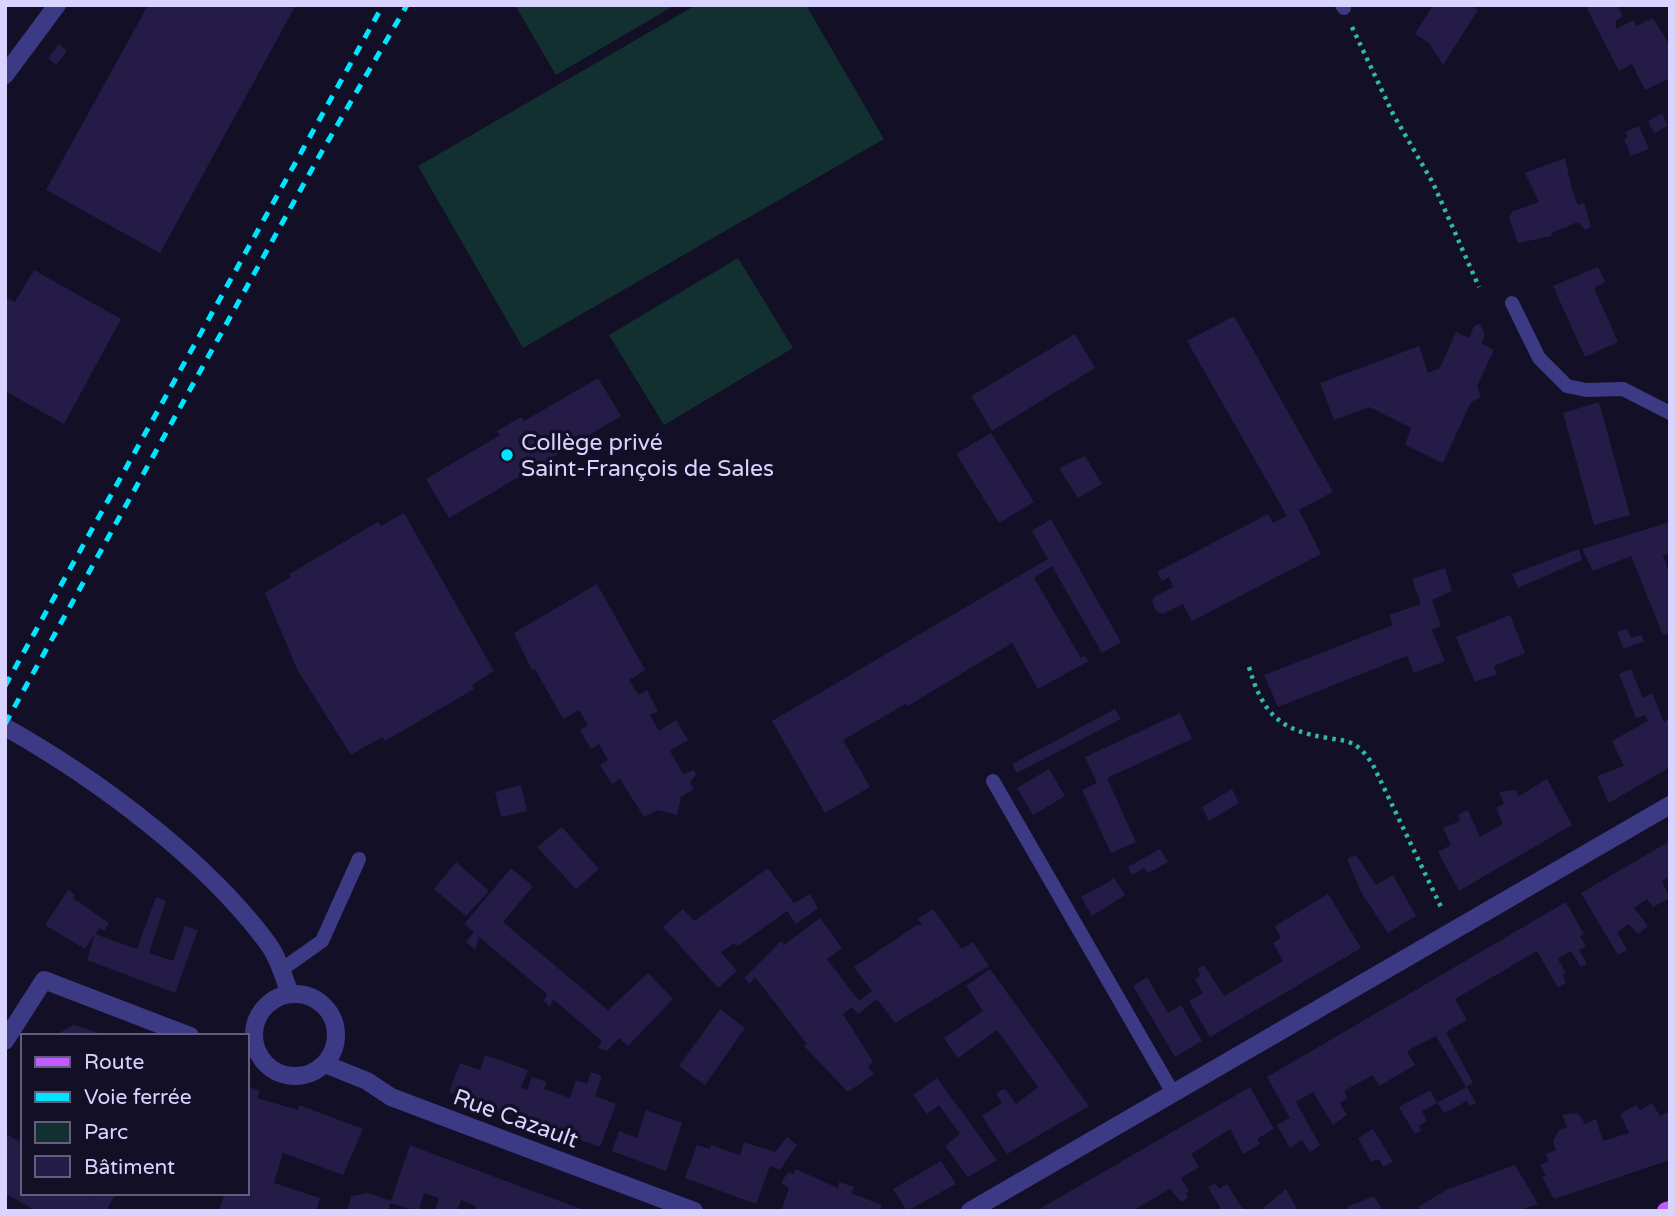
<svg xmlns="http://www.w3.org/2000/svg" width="1675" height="1216" font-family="'Varela Round',sans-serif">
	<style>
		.green { fill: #12302f }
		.building { fill: #241b47 }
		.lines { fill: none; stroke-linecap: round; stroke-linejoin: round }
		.path { stroke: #2fb8b0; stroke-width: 4.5; stroke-dasharray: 3.5 5; stroke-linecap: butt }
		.service { stroke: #3d3a85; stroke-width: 14 }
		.minor { stroke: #3d3a85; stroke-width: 18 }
		.tertiary { stroke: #3d3a85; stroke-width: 18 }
		.primary { stroke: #c25bff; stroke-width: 18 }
		.rail { stroke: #00e5ff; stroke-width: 5; stroke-dasharray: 10 9; stroke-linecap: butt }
		.poi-dot { fill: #00e5ff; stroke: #130f26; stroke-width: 2.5 }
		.labels { text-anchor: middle; stroke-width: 7; stroke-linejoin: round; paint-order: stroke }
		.poi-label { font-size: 23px; fill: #d9d4ff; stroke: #130f26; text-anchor: start }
		.street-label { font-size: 23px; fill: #d9d4ff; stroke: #130f26 }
	</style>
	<rect width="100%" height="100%" fill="#130f26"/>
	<g class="green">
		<polygon points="515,5 675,5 556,75"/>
		<polygon points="696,5 806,5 884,139 523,348 418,166"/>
		<polygon points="738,258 793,348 664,425 609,335"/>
	</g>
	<g class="building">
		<polygon points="148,5 296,5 160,253 46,190"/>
		<polygon points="1433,5 1470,5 1478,10 1443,65 1429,43 1415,34"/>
		<polygon points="1585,5 1617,5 1623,17 1616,20 1616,29 1634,20 1636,26 1653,18 1670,46 1670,78 1645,90 1632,64 1619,71"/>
		<polygon points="59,44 67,51 56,65 48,58"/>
		<polygon points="1662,113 1668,126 1654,133 1648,121"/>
		<polygon points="1639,126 1649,149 1631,156 1624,139 1628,137 1625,132"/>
		<polygon points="1565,158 1572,190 1578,205 1584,203 1591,227 1585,230 1578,222 1551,233 1552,236 1518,243 1509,218 1513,211 1539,202 1525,173"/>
		<polygon points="1598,267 1605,282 1594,288 1618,342 1585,357 1553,286"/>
		<polygon points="34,270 121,319 64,424 5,391 5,297 15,302"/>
		<polygon points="1234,316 1333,492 1299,510 1321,554 1192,621 1183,604 1163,614 1157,612 1152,602 1154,597 1173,587 1169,577 1162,581 1157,572 1268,514 1273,523 1287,516 1187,341"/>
		<polygon points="1480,324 1485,335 1481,343 1494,350 1477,386 1481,397 1471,402 1443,463 1405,445 1411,428 1369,407 1334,420 1320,383 1419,346 1428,373 1440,368 1456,332 1469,338 1474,326"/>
		<polygon points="1075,334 1095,368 992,431 971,396"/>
		<polygon points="598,378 621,416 543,463 544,469 539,475 529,471 449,518 426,479 500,435 497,431 521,417 524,421"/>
		<polygon points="1599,402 1630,515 1594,525 1563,413"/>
		<polygon points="991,433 1034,502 999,523 956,454"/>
		<polygon points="1085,456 1102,484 1078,498 1059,468"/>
		<polygon points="404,513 494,671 472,685 474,689 385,741 382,737 351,755 297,669 265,593 291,577 289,574 378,522 381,526"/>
		<polygon points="1051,519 1121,642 1102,653 1052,566 1034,578 1081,658 1085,656 1089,661 1038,689 1012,643 908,706 906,704 843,740 870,787 825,813 772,721 1048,559 1032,531"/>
		<polygon points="1670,522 1670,553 1663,555 1670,576 1670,633 1663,635 1631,556 1593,571 1582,549"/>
		<polygon points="1579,549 1582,560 1518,588 1512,574"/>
		<polygon points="1445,568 1452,591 1432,600 1441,626 1432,630 1445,661 1414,673 1407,656 1278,707 1264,675 1393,625 1389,615 1421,604 1412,579"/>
		<polygon points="597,584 645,670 629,680 638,695 647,690 658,711 650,715 659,731 676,720 688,740 670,751 683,774 694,770 696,775 690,782 694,789 681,797 677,815 658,810 644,817 620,779 612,784 600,765 608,760 599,744 591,749 580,730 588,725 579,710 563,719 535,669 532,670 514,633"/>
		<polygon points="1510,615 1525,653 1494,666 1497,674 1475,682 1456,637"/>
		<polygon points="1627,629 1631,638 1641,635 1644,641 1624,649 1617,632"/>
		<polygon points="1631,669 1643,698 1652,693 1664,722 1670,718 1670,767 1609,803 1597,776 1624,766 1612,741 1648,721 1645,715 1636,718 1619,674"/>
		<polygon points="1115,709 1121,719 1017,773 1012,764"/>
		<polygon points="1180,713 1192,739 1107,778 1136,842 1111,853 1082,790 1097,783 1085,757"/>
		<polygon points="1049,769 1065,796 1033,815 1017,788"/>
		<polygon points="1547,779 1572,825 1459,891 1438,852 1451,845 1443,828 1460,821 1458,815 1468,810 1480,837 1503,824 1496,808 1504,804 1499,792 1515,790 1519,796"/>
		<polygon points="521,785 527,811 501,817 495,792"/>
		<polygon points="1232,789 1239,803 1209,821 1202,807"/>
		<polygon points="562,827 599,869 576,889 537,847"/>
		<polygon points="1670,841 1670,876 1662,881 1670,898 1653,907 1647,899 1634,908 1648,926 1638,934 1629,924 1617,932 1627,950 1618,955 1581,893"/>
		<polygon points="1160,849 1168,862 1148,873 1144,868 1132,875 1128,867"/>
		<polygon points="1356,855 1376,885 1393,875 1416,916 1388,933 1361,892 1347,859"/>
		<polygon points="456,862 489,891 466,916 434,889"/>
		<polygon points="511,868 533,886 503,922 608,1010 648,973 673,999 628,1046 619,1038 607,1051 598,1048 602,1041 553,999 550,1007 544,1001 547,994 479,937 475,950 466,942 474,932 464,924"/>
		<polygon points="768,868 794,903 810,894 818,908 796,924 787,911 738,946 734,943 721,952 737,971 718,988 663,927 683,909 694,921"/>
		<polygon points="1113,876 1125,895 1092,916 1081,897 1112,880"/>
		<polygon points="68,890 75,895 73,898 109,923 104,931 100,928 95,934 137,949 156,897 166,901 149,953 173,961 185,926 198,930 175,993 87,960 95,934 85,949 45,925"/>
		<polygon points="1328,894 1361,948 1210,1037 1189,1001 1203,993 1195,979 1200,976 1198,969 1204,965 1224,996 1283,961 1273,943 1281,938 1275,926"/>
		<polygon points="1566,902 1584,934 1580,936 1586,947 1579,950 1587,964 1581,967 1571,951 1558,959 1566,973 1562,975 1566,983 1558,988 1537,951 1455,999 1467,1020 1446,1032 1473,1083 1466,1087 1436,1036 1407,1051 1415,1065 1379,1086 1373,1075 1344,1091 1348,1098 1340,1103 1347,1115 1333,1125 1313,1092 1296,1102 1320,1145 1310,1152 1302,1140 1290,1148 1277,1125 1290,1118 1267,1077"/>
		<polygon points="933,909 962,949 973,942 989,966 895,1023 877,999 858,1014 852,1007 843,1014 873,1062 868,1067 874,1074 848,1092 804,1046 807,1044 755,977 750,984 744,978 781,941 784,945 820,918 842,948 827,959 859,1001 872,991 854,967 917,925 923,925 918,919"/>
		<polygon points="990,969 1089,1106 1007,1154 982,1116 1002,1103 996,1094 1001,1090 1005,1089 1016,1104 1038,1087 997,1030 958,1058 944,1038 983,1011 966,986"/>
		<polygon points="1147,977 1168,1013 1181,1005 1202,1041 1175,1057 1133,986"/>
		<polygon points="720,1009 745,1028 705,1085 679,1066"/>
		<polygon points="74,1025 105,1035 105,1036 53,1036"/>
		<polygon points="485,1055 528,1070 521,1088 527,1090 532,1077 547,1082 544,1089 570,1098 576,1080 587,1084 591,1072 602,1076 595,1096 616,1104 600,1147 449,1092 460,1063 480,1070"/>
		<polygon points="937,1078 997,1160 968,1177 945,1146 960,1134 939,1105 927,1114 913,1095"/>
		<polygon points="247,1086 260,1091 257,1098 298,1110 299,1105 363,1129 343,1175 283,1153 274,1183 320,1198 316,1211 219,1211 225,1193 247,1193"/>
		<polygon points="1250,1087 1274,1129 1257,1139 1260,1144 1243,1154 1230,1129 1191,1154 1199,1167 1181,1178 1189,1191 1186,1193 1188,1198 1181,1202 1170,1189 1132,1211 1036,1211"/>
		<polygon points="1467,1087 1476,1103 1470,1106 1467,1101 1444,1113 1437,1103"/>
		<polygon points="1430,1090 1437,1103 1422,1111 1427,1121 1419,1126 1421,1131 1415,1134 1399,1107"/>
		<polygon points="1652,1103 1660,1116 1670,1111 1670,1160 1554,1199 1542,1177 1546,1176 1540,1165 1549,1161 1545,1154 1556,1150 1553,1141 1559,1130 1567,1127 1562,1115 1578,1113 1585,1124 1596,1119 1603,1141 1629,1133 1620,1114 1636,1105 1640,1110"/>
		<polygon points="646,1110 682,1123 666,1171 612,1151 619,1131 637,1138"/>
		<polygon points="1373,1129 1393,1162 1383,1167 1379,1159 1371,1162 1358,1138"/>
		<polygon points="5,1134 23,1143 23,1193 82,1193 92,1197 94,1193 116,1193 106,1211 36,1211 5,1193"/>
		<polygon points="787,1137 797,1145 780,1170 770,1166 756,1204 685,1178 697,1145 710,1149 711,1145 740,1155 744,1142 775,1152"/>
		<polygon points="410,1145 436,1155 587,1211 474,1211 476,1206 461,1200 457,1211 435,1211 439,1198 424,1193 418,1211 390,1203 388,1211 347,1211 351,1196 368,1193 391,1201"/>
		<polygon points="941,1161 956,1184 907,1211 893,1189"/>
		<polygon points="1515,1165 1538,1204 1518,1211 1421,1211 1418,1207 1448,1189"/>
		<polygon points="796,1169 838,1188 839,1182 854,1187 851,1193 882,1205 881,1211 781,1211 789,1188 781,1183 788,1172 794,1174"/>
		<polygon points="1215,1183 1219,1189 1227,1184 1244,1211 1222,1211 1208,1187"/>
		<polygon points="1286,1189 1298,1211 1260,1211"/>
		<polygon points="1374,1196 1383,1211 1349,1211 1347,1207"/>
	</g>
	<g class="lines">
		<g class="path">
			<polyline points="1352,27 1393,114 1433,183 1479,287"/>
			<path d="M1249,667C1262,712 1279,731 1328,738C1339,740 1350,740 1359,748C1364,752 1369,759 1373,765L1442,909"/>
		</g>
		<g class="service">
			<polyline points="1342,5 1344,8"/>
			<polyline points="1512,303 1539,358 1567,386 1586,390 1623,389 1670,413"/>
			<polyline points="993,781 1173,1093"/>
			<polyline points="281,970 322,941 359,859"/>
		</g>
		<g class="minor">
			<polyline points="5,75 57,5"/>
			<polyline points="5,1041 44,980 190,1036"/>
			<polyline points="247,1046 255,1047"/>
			<polyline points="970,1211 1670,805"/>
		</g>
		<g class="tertiary">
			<path d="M5,727C96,778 207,860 269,945C279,959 284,978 290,994"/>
			<circle cx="295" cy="1035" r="41"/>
			<polyline points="325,1064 367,1081 391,1097 694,1211"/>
		</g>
		<polyline class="primary" points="1666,1211 1670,1210"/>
		<g class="rail">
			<polyline points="5,686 383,5"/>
			<polyline points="5,724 317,160 407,5"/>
		</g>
	</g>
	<circle class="poi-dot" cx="507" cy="455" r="7"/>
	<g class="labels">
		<g class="poi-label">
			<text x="521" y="450">Collège privé<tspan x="521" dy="26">Saint-François de Sales</tspan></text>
		</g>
		<g class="street-label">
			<text transform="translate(516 1118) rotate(20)" y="8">Rue Cazault</text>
		</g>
	</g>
	<rect width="1675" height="1216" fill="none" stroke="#d9d4ff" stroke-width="14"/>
	<rect x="21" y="1034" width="228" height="161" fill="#130f26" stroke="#625e7d" stroke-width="2"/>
	<rect x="35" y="1057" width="35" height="10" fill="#c25bff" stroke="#625e7d" stroke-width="2"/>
	<text x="84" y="1069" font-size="21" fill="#d9d4ff">Route</text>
	<rect x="35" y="1092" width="35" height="10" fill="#00e5ff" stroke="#625e7d" stroke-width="2"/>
	<text x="84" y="1104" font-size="21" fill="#d9d4ff">Voie ferrée</text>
	<rect x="35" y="1122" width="35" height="21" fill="#12302f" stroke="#625e7d" stroke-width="2"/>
	<text x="84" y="1139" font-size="21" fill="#d9d4ff">Parc</text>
	<rect x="35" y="1156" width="35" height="21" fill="#241b47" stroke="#625e7d" stroke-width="2"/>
	<text x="84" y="1174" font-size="21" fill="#d9d4ff">Bâtiment</text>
</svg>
